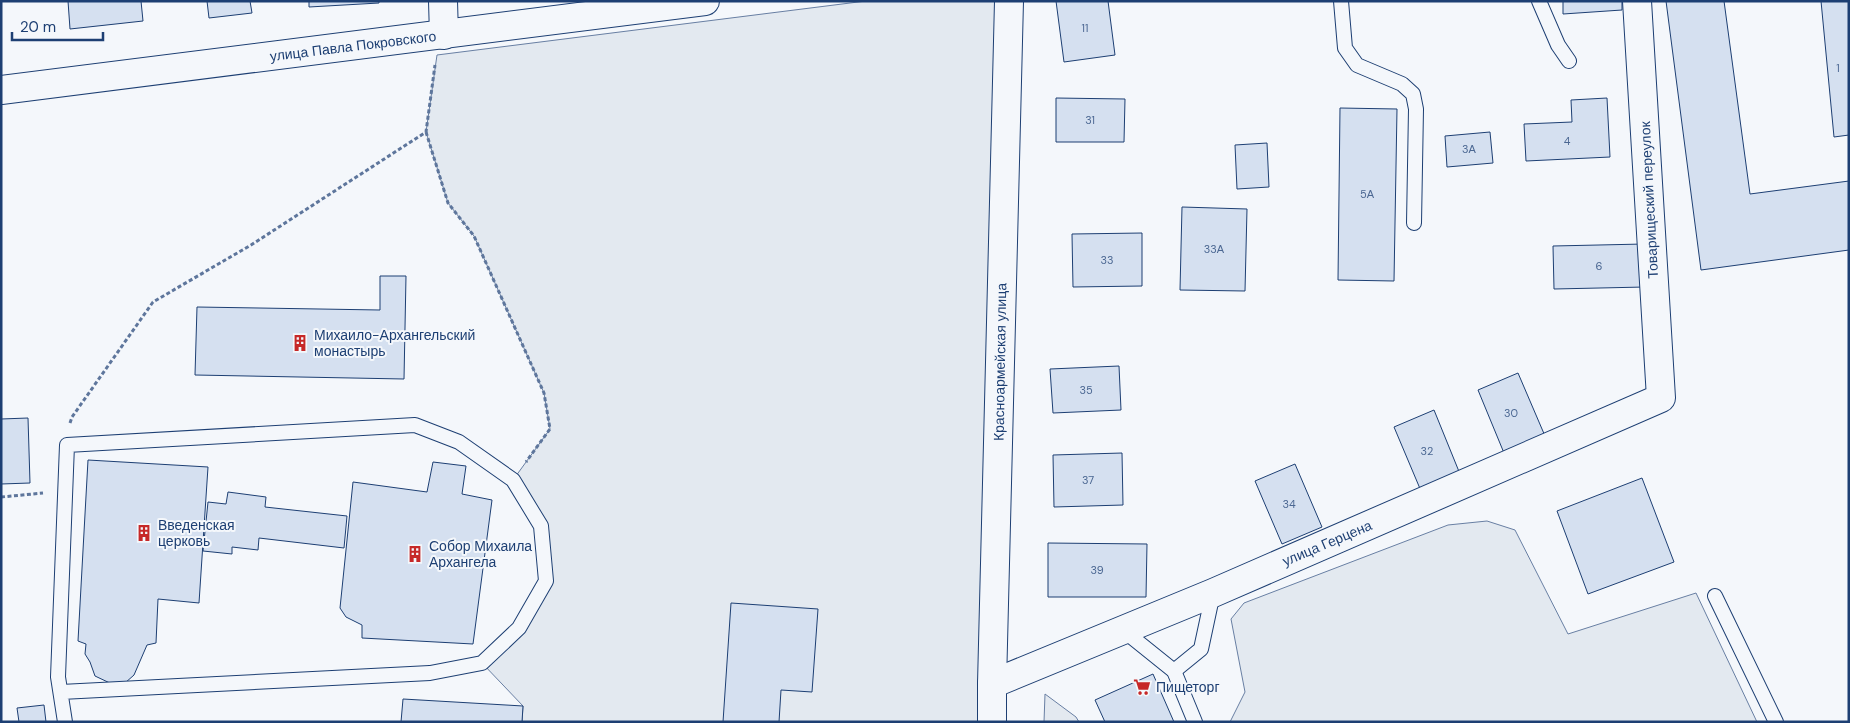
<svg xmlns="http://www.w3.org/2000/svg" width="1850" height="723" font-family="'DM Sans',sans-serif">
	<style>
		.green { fill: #e3e9f0; stroke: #687fa3 }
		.building { fill: #d5e0f0; stroke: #1d3f73 }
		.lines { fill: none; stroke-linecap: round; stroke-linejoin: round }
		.lane-casing { stroke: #1d3f73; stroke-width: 16 }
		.street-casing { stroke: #1d3f73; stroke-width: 30 }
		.secondary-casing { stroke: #1d3f73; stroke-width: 30 }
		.path { stroke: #5e769c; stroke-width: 3; stroke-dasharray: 4 2.5; stroke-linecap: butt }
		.lane { stroke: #f4f7fb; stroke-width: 14 }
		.street { stroke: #f4f7fb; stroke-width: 28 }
		.secondary { stroke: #f4f7fb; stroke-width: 28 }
		.labels { text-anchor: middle; stroke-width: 4; stroke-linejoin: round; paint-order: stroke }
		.number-label { font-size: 11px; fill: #4b6792 }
		.street-label { font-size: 14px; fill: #1d3f73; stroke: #f4f7fb }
		.poi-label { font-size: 14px; fill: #1d3f73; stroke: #f4f7fb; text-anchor: start }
	</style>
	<rect width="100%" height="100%" fill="#f4f7fb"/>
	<g class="green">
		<polygon points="866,1 1009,1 993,722 522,722 523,706 482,663 519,628 546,581 541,526 513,480 550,429 544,393 474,236 448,203 426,132 437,55"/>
		<polygon points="1487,521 1515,530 1568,634 1696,593 1757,722 1230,722 1245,692 1231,619 1244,603 1448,525"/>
		<polygon points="1045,694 1076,717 1079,722 1044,722"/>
	</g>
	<g class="building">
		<polygon points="68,1 141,1 143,21 70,29"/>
		<polygon points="207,1 250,1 252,13 209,18"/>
		<polygon points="309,1 379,1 379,3 309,7"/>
		<polygon points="1056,1 1108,1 1115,55 1064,62"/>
		<polygon points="1563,1 1622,1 1622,10 1563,14"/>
		<polygon points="1666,1 1724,1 1750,194 1849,181 1849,250 1701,270"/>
		<polygon points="1821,1 1849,1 1849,135 1834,137"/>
		<polygon points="1056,98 1125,99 1124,142 1056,142"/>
		<polygon points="1607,98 1610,157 1526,161 1524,124 1572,122 1571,100"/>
		<polygon points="1340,108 1397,109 1394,281 1338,280"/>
		<polygon points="1490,132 1493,163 1447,167 1445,136"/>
		<polygon points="1267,143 1269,187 1237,189 1235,145"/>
		<polygon points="1182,207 1247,209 1245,291 1180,290"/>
		<polygon points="1142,233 1142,286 1073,287 1072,234"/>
		<polygon points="1644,244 1645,287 1554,289 1553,246"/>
		<polygon points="380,276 406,276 404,379 195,375 197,307 380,310"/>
		<polygon points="1119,366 1121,410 1053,413 1050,369"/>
		<polygon points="1518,373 1545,436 1504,453 1478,390"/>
		<polygon points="1434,410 1460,474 1421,491 1394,427"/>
		<polygon points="28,418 30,483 1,484 1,419"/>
		<polygon points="1122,453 1123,505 1054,507 1053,455"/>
		<polygon points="88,460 208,467 199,603 158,599 156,643 147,645 134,675 125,683 112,684 95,676 90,662 85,654 86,644 78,641"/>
		<polygon points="433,462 466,466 462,494 492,500 473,644 362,638 362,625 346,617 340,608 353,482 427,492"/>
		<polygon points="1295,464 1322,527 1282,544 1255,481"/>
		<polygon points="1642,478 1674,562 1588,594 1557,511"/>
		<polygon points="228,492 266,497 265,507 347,516 344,548 259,538 258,550 232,547 232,554 203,551 208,502 226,504"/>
		<polygon points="1048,543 1147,544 1146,597 1048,597"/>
		<polygon points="731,603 818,609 812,692 781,690 779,722 723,722"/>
		<polygon points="1153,674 1174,722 1105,722 1095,700"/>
		<polygon points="403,699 523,706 522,722 401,722"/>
		<polygon points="44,705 46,722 19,722 17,708"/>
	</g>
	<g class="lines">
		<g class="lane-casing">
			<g id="lane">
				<polyline points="1341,1 1345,48 1357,65 1402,84 1413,94 1416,109 1414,223"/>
				<polyline points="1539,1 1558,45 1569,61"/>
				<polyline points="1715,596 1776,722"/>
				<polyline points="1123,630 1174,671 1195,722"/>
				<polyline points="1174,671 1201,649 1213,593"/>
				<polyline points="61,692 430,673 482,663 519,628 546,581 541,526 513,480 459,442 415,425 67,445 58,677 65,722"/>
			</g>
		</g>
		<g class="street-casing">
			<polyline id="street" points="992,684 1213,593 1661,398 1637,1"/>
		</g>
		<g class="secondary-casing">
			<g id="secondary">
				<polyline points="443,1 444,35"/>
				<polyline points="1,90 705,1"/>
				<polyline points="992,722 992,684 1009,1"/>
			</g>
		</g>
		<g class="path">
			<polyline points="426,132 448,203 474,236 544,393 550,429 526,462"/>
			<polyline points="70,423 72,417 153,302 251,245 426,132 435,65"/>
			<polyline points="1,497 43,493"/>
		</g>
		<use href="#lane" class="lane"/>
		<use href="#street" class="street"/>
		<use href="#secondary" class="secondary"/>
	</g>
	<defs>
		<g id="building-bare" transform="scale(1.35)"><path d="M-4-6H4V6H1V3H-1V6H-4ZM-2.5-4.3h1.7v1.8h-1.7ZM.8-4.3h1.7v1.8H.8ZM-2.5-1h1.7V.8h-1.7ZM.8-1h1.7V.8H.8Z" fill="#c62828" stroke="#f4f7fb" stroke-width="2.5" paint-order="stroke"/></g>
		<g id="supermarket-bare" transform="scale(1.35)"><path d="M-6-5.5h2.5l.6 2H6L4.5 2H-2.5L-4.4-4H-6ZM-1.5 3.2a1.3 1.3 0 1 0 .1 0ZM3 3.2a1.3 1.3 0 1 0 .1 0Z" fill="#c62828" stroke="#f4f7fb" stroke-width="2.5" paint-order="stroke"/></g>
	</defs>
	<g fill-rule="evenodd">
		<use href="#building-bare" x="300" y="343"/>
		<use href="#building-bare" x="144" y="533"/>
		<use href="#building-bare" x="415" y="554"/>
		<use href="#supermarket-bare" x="1142" y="687"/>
	</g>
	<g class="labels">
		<g class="number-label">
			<text x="1085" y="32">11</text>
			<text x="1838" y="72">1</text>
			<text x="1090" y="124">31</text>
			<text x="1567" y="145">4</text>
			<text x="1469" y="153">3А</text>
			<text x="1367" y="198">5А</text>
			<text x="1214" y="253">33А</text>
			<text x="1107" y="264">33</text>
			<text x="1599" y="270">6</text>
			<text x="1086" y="394">35</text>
			<text x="1511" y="417">30</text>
			<text x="1427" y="455">32</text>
			<text x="1088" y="484">37</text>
			<text x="1289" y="508">34</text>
			<text x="1097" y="574">39</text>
		</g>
		<g class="street-label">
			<text transform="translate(353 46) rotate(-7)" y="5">улица Павла Покровского</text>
			<text transform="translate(1649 200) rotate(-93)" y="5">Товарищеский переулок</text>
			<text transform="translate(1000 362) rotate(-89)" y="5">Красноармейская улица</text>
			<text transform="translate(1327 543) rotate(-23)" y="5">улица Герцена</text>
		</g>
		<g class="poi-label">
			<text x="314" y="340">Михаило-Архангельский<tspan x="314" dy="16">монастырь</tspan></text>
			<text x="158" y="530">Введенская<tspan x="158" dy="16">церковь</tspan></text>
			<text x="429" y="551">Собор Михаила<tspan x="429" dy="16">Архангела</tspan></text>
			<text x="1156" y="692">Пищеторг</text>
		</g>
	</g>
	<rect width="1850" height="723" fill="none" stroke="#1d3f73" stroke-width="5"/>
	<path d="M12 32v8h91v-8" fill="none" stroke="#1d3f73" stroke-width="2.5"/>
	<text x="20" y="32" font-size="15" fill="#1d3f73" stroke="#f4f7fb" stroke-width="4" paint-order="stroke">20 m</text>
</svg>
